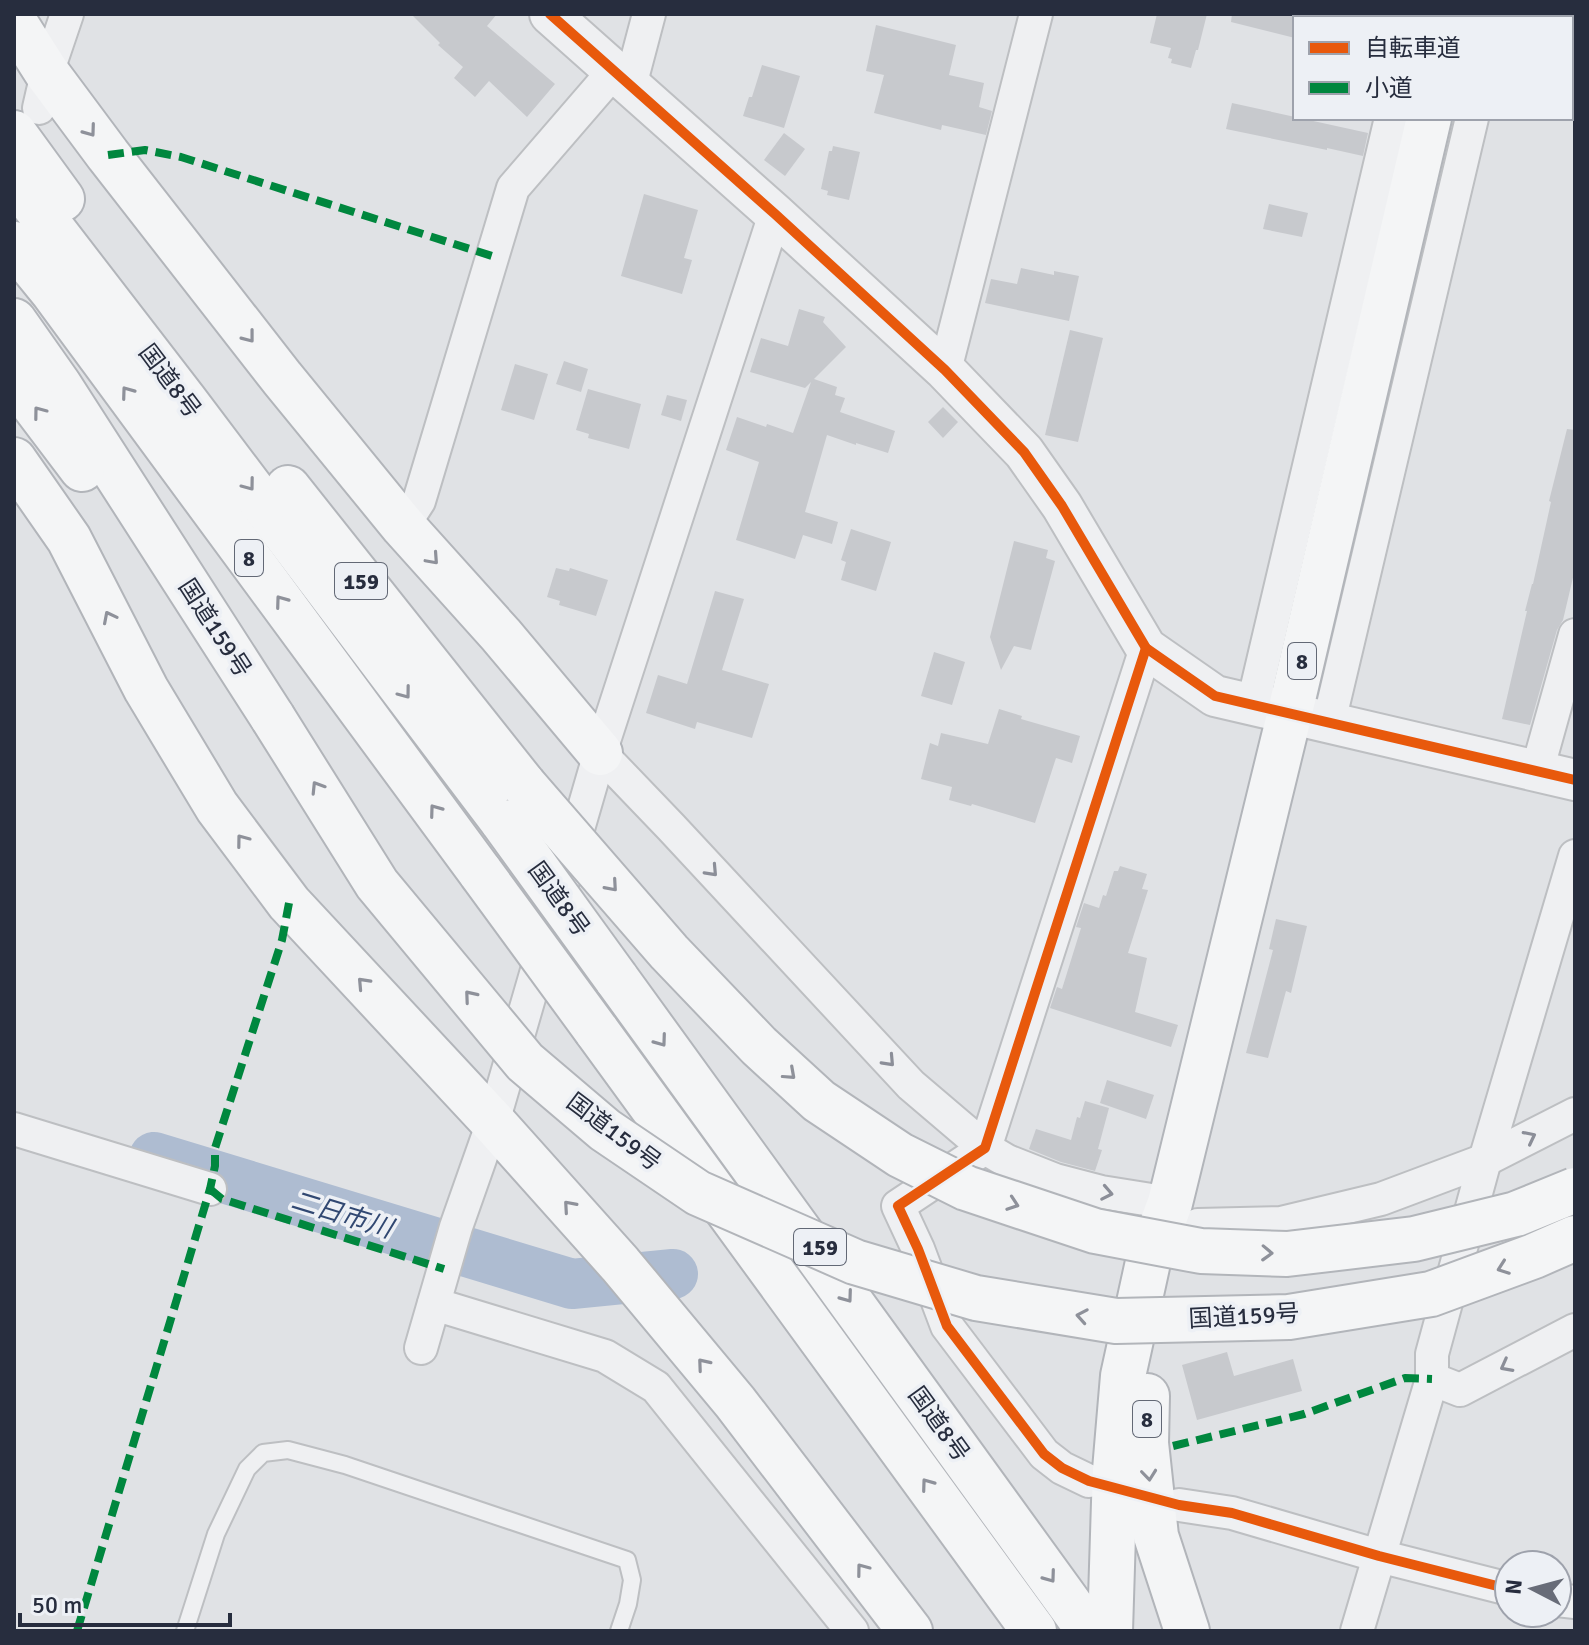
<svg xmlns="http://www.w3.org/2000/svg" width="1589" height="1645" font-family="Signika,'Noto Sans JP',sans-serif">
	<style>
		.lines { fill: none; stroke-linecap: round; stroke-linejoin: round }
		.river { stroke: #aebcd1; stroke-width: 50 }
		.building { fill: #c7c9cd }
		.service-casing { stroke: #bdbfc2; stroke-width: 20 }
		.minor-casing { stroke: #bdbfc2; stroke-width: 36 }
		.tertiary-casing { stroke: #bdbfc2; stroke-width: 44 }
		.trunk-casing { stroke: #b2b5ba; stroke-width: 48 }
		.service { stroke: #eff0f2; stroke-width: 16 }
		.minor { stroke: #eff0f2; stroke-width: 32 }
		.tertiary { stroke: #eff0f2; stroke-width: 40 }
		.trunk { stroke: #f4f5f6; stroke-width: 44 }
		.trunk-bridge-casing { stroke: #b2b5ba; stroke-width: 48; stroke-linecap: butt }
		.trunk-bridge { stroke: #f4f5f6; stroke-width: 44 }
		.quiet { stroke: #00873e; stroke-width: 8; stroke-dasharray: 16 8; stroke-linecap: butt }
		.cycleway-casing { stroke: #edf0f5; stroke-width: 15 }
		.cycleway { stroke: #e8590c; stroke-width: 10 }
		.oneway { stroke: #8e919a }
		.oneway2 { stroke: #8b8e98 }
		.labels { text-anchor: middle; stroke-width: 7; stroke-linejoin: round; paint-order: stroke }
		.shield { fill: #edf0f5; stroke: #626875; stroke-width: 2 }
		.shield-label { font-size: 22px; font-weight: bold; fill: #272d3e }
		.street-label { font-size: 24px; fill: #272d3e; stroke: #edf0f5 }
		.water-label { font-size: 26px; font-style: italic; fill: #314872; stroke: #edf0f5 }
	</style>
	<rect width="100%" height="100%" fill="#e0e2e5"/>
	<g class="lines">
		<polyline class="river" points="154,1157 572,1284 673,1274"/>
	</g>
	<g class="building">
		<polygon points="411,14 497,14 487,26 555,84 527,117 489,81 475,97 454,78 463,67 438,45 440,43"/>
		<polygon points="1157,14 1207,14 1198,50 1196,50 1191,68 1171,63 1172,59 1168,58 1171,48 1150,43"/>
		<polygon points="1232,14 1295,14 1295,38 1231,22"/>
		<polygon points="876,25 956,45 949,75 984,83 979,107 992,111 986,135 942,125 941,130 874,113 884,75 866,71"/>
		<polygon points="762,65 800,76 784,128 743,116 749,97 752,97"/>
		<polygon points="1232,103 1368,133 1363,156 1327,148 1327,150 1226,129"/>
		<polygon points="784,133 805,149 785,176 764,160"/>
		<polygon points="833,146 860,152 849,200 827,195 828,191 821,189 829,151 832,151"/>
		<polygon points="644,194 698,210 684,258 692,260 682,294 621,276"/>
		<polygon points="1269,204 1308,213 1302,237 1263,229"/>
		<polygon points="1021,268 1054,275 1054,271 1079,276 1069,321 985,303 991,279 1017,284"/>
		<polygon points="799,309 825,317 823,322 846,347 814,379 837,387 835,395 845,398 840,412 895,431 888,453 856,443 856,445 827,435 805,512 838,522 832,544 803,535 795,559 736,540 759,462 726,450 737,417 766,427 767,424 793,433 811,382 805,388 750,372 761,338 788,346"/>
		<polygon points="1070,330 1103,338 1078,442 1045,435"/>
		<polygon points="564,361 588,369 581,392 556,384"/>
		<polygon points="515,364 548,374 534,420 501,410"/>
		<polygon points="588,389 641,404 629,449 588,438 589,434 576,430"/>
		<polygon points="667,395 687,400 681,421 661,415"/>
		<polygon points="943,407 958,422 943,438 928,422"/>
		<polygon points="1567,429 1575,430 1575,569 1563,620 1557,630 1530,725 1502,719 1527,611 1525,611 1532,584 1533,584 1551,502 1549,501"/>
		<polygon points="851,529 891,542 876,591 841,580 846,562 841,560"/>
		<polygon points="1014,541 1048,550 1046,558 1055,561 1031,650 1014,646 1001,670 990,637"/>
		<polygon points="556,568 569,571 570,568 608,580 596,616 559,605 560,601 547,597"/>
		<polygon points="715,591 744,599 722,670 769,684 752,738 697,722 695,729 646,713 658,675 687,684"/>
		<polygon points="934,652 965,662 952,705 921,696"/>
		<polygon points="999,709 1022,716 1021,719 1080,736 1072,763 1056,758 1035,823 972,804 971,806 949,800 952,787 921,779 930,743 938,746 941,733 988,744"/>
		<polygon points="1120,866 1147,874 1142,889 1148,890 1128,953 1147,958 1135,1012 1178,1025 1171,1047 1050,1008 1057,987 1062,989 1081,928 1076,927 1084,903 1099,908 1103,895 1106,896 1114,871 1118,871"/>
		<polygon points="1276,919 1307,926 1291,993 1286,991 1268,1058 1246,1053 1273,950 1269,949"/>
		<polygon points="1107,1080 1154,1095 1146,1119 1100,1103"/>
		<polygon points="1085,1101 1109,1108 1098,1149 1102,1150 1095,1171 1061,1162 1029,1149 1036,1129 1071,1140 1077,1117 1080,1118"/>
		<polygon points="1227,1352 1234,1376 1293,1359 1302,1391 1197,1420 1182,1365"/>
	</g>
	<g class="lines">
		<g class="service-casing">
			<polyline id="service" points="185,1631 216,1534 247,1469 263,1453 288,1450 345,1465 627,1560 632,1580 628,1604 619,1631"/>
		</g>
		<g class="minor-casing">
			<g id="minor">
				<polyline points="1415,18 1416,14"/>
				<polyline points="1492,18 1492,14"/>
				<polyline points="1571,45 1575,46"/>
				<polyline points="630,86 649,14"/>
				<polyline points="39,108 47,73 67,14"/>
				<polyline points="945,370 1036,14"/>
				<polyline points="403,526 419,501 513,188 614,71"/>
				<polyline points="1253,704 1391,118"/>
				<polyline points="1329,722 1472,118"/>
				<polyline points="600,753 671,827 911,1085 985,1148 1007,1161 1055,1180 1101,1192 1170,1203"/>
				<polyline points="1537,771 1575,635"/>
				<polyline points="14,1129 210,1189"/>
				<polyline points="1198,1225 1281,1223 1381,1199 1485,1160 1575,1114"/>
				<polyline points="434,1304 605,1356 656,1387 852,1631"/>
				<polyline points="421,1348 456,1227 493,1122 600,753 775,214"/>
				<polyline points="1432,1379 1460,1390 1575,1330"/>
				<polyline points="1089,1481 1062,1468 1044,1454 947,1326 918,1249 898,1206 985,1148 1146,648"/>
				<polyline points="1179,1505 1232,1513 1379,1556 1509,1589"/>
				<polyline points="1557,1600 1575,1602"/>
				<polyline points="1357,1631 1432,1379 1432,1354 1485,1160 1575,856"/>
			</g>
		</g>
		<g class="tertiary-casing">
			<polyline id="tertiary" points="550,14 775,214 945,370 1024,452 1062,506 1146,648 1215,696 1575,780"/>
		</g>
		<g class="trunk-casing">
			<g id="trunk">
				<polyline points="14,21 47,73 108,155 282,378 403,526 501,635 600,753"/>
				<polyline points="14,133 62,199"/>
				<polyline points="14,179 185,401 503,822"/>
				<polyline points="14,244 53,292 481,873"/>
				<polyline points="14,321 59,385 273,718"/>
				<polyline points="14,379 82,469"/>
				<polyline points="14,460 69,539 146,689 217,807 289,903 493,1122 620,1264 735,1402 910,1631"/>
				<polyline points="288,488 524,785"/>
				<polyline points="616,978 1089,1631"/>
				<polyline points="596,1030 1034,1631"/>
				<polyline points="1147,1396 1146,1443 1156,1536 1187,1631"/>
				<polyline points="1110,1631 1115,1470 1123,1376 1148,1262 1170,1203 1290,712 1429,118"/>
			</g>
		</g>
		<use href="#service" class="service"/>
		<use href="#minor" class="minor"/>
		<use href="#tertiary" class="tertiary"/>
		<use href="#trunk" class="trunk"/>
		<g class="trunk-bridge-casing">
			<g id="trunk-bridge">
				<polyline points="1452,18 1453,14"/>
				<polyline points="273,718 377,884 525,1062 605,1130 698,1193 855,1262 976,1298 1116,1321 1289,1317 1431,1294 1534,1256 1575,1238"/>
				<polyline points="524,785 669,952 759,1046 819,1101 900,1155 966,1188 1095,1231 1201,1251 1287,1254 1414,1239 1516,1214 1575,1190"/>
				<polyline points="503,822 616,978"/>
				<polyline points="481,873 596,1030"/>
			</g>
		</g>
		<use href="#trunk-bridge" class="trunk-bridge"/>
		<g class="quiet">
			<polyline points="108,155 145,150 181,157 492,256"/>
			<polyline points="210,1189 222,1199 444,1269"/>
			<polyline points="1173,1446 1304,1414 1405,1378 1432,1379"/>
			<polyline points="77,1631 210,1189 215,1166 215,1148 282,940 289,903"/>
		</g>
		<g class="cycleway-casing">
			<g id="cycleway">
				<polyline points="550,14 775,214 945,370 1024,452 1062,506 1146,648 1215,696 1575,780"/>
				<polyline points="1146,648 985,1148 898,1206 918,1249 947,1326 1044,1454 1062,1468 1089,1481 1179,1505 1232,1513 1379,1556 1509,1589"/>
			</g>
		</g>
		<use href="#cycleway" class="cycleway"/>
	</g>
	<defs><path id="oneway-chevron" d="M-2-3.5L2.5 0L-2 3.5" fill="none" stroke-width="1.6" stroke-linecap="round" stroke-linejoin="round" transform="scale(2)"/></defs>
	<g class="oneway">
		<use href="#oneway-chevron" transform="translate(90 131) rotate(54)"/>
		<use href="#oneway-chevron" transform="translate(249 337) rotate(52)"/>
		<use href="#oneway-chevron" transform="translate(127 392) rotate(-126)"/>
		<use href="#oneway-chevron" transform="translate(39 412) rotate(-127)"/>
		<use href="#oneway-chevron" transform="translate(249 485) rotate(53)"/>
		<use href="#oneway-chevron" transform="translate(433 559) rotate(48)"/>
		<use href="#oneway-chevron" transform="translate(281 601) rotate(-126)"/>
		<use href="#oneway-chevron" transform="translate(109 617) rotate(-117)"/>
		<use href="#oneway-chevron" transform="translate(405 693) rotate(53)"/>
		<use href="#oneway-chevron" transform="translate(317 787) rotate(-122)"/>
		<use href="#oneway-chevron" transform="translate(435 810) rotate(-126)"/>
		<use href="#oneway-chevron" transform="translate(242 840) rotate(-127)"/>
		<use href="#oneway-chevron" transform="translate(612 886) rotate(49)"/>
		<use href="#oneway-chevron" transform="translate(363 983) rotate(-133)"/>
		<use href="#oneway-chevron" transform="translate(470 996) rotate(-130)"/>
		<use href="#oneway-chevron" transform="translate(661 1041) rotate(54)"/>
		<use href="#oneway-chevron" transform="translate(790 1074) rotate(42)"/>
		<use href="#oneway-chevron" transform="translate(1013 1204) rotate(19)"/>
		<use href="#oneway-chevron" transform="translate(569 1206) rotate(-131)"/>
		<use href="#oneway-chevron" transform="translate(1267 1253) rotate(2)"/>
		<use href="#oneway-chevron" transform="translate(1503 1268) rotate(160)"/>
		<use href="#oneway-chevron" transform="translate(847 1297) rotate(54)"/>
		<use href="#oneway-chevron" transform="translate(1082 1316) rotate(-170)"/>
		<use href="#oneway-chevron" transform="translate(703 1364) rotate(-130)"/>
		<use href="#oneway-chevron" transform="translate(1149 1475) rotate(84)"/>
		<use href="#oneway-chevron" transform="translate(927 1484) rotate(-126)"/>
		<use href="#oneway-chevron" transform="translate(862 1569) rotate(-127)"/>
		<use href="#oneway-chevron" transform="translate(1050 1577) rotate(54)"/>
	</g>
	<g class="oneway2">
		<use href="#oneway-chevron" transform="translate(712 871) rotate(47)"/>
		<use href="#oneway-chevron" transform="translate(889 1061) rotate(47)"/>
		<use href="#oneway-chevron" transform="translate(1530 1137) rotate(-27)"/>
		<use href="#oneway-chevron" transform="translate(1107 1193) rotate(11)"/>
		<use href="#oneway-chevron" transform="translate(1506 1366) rotate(152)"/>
	</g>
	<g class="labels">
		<g class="shield">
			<rect x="235" y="540" width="28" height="36" rx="6"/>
			<rect x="335" y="563" width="52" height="36" rx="6"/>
			<rect x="1288" y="643" width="28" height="36" rx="6"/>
			<rect x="794" y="1229" width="52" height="36" rx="6"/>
			<rect x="1133" y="1401" width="28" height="36" rx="6"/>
		</g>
		<g class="shield-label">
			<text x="249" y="566">8</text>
			<text x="361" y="589">159</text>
			<text x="1302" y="669">8</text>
			<text x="820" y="1255">159</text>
			<text x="1147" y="1427">8</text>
		</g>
		<g class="street-label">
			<text transform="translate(170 381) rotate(53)" y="8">国道8号</text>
			<text transform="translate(215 628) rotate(57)" y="8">国道159号</text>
			<text transform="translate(559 899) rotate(54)" y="8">国道8号</text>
			<text transform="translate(614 1132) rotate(37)" y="8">国道159号</text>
			<text transform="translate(1244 1316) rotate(-3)" y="8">国道159号</text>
			<text transform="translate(939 1424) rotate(54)" y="8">国道8号</text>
		</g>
		<g class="water-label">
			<text transform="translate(342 1214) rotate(17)" y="9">二日市川</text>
		</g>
	</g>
	<rect width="1589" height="1645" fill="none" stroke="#272d3e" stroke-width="32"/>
	<rect x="1293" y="16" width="280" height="104" fill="#edf0f5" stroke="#9ea2ac" stroke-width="2"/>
	<rect x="1309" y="42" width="40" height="12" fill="#e8590c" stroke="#9ea2ac" stroke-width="2"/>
	<text x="1365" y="56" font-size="24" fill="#272d3e">自転車道</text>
	<rect x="1309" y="82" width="40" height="12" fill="#00873e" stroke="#9ea2ac" stroke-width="2"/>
	<text x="1365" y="96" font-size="24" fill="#272d3e">小道</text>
	<g transform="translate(1533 1589) rotate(276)"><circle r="38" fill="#edf0f5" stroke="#9ea2ac" stroke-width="2"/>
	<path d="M0-6L14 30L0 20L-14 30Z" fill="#686c78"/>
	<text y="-12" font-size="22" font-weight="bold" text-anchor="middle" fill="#272d3e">N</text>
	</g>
	<path d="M20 1613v12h210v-12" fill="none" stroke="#272d3e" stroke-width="4"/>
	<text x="32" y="1613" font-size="24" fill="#272d3e" stroke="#edf0f5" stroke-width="6" paint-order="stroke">50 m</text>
</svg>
